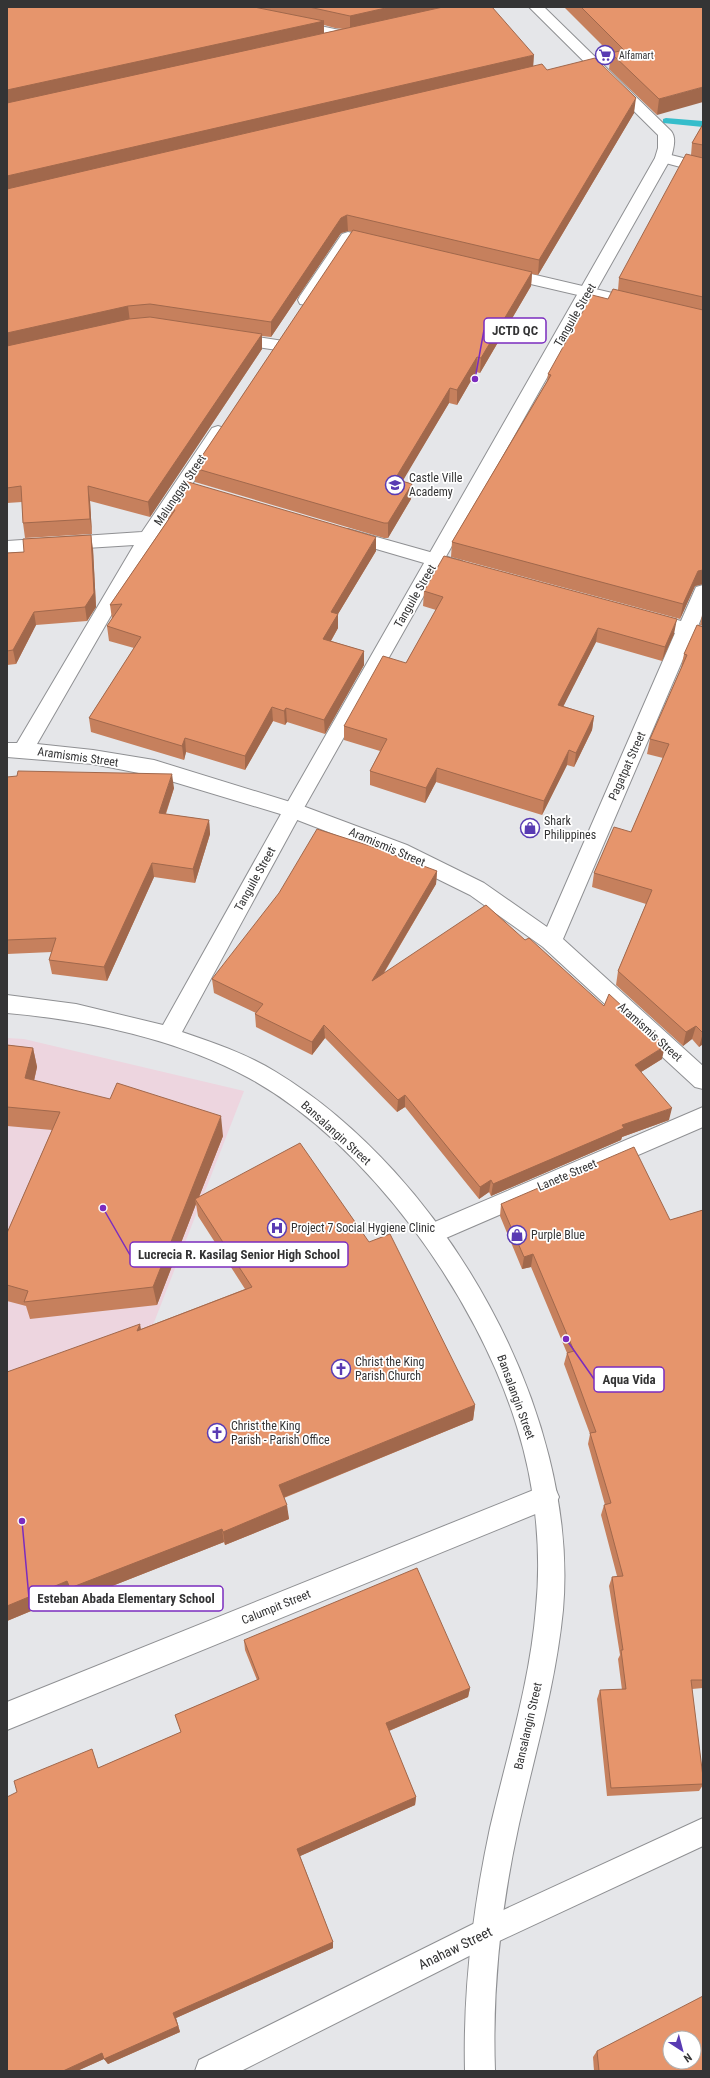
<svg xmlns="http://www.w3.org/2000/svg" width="710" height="2078" font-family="'Roboto Condensed',sans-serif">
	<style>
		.education { fill: #edd5df }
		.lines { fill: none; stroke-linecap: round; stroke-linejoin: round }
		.stream { fill: #36bdcb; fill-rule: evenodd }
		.minor-casing { stroke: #8f9093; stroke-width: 2 }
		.tertiary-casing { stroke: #8f9093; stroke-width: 2 }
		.minor { fill: #fff; fill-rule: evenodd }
		.tertiary { fill: #fff; fill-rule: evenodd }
		.wall { fill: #c6805d; fill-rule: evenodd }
		.shaded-wall { fill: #a1684c }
		.building { fill: #e6956c; stroke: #a1684c; fill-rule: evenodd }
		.labels { text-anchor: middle; stroke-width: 3.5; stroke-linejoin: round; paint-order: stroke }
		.far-poi-label { font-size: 10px; fill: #343435; stroke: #fff; text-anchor: start }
		.street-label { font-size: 12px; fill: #343435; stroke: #fff }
		.poi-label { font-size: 12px; fill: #343435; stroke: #fff; text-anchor: start }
		.near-street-label { font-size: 14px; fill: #343435; stroke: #fff }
		.leader { fill: none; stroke: #7b2cbf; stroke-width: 1.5 }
		.callout-dot { fill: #7b2cbf; stroke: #fff; stroke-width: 1.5 }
		.callout { fill: #fff; stroke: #7b2cbf; stroke-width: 1.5 }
		.callout-label { font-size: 13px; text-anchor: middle; font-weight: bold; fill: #343435 }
	</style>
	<rect width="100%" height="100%" fill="#e5e6e9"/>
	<polygon class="education" points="7,1038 24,1039 244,1091 153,1325 7,1372"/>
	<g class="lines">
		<polygon class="stream" points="666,118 703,121 703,127 663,123 663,119"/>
		<g class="minor-casing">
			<g id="minor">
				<polygon points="296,21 354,33 356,36 354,39 349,40 291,28 289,25 291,22"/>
				<polygon points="663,153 703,163 703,173 658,161 655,158 658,155"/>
				<polygon points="348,232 383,240 385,243 383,246 377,248 352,243 312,304 306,305 300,304 298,300 300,296 342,234"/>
				<polygon points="502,267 638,299 644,300 646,304 644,308 638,309 496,276 494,272 496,268"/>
				<polygon points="232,333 277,340 283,341 285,345 283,349 277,350 226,342 224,338 226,334"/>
				<polygon points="218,426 224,428 227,432 154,541 37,744 93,750 154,760 300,805 407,845 484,883 547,927 675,633 639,624 637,619 639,614 646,612 681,621 696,587 703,585 703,614 698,626 703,627 703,641 692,638 563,939 703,1066 703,1089 695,1087 543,947 470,895 393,857 287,816 154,776 93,764 7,757 7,743 17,743 134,545 7,553 7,541 142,532 212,428"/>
				<polygon points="348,529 462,561 464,566 462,571 455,572 342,539 339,535 342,531"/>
				<polygon points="703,1107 703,1127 439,1241 431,1244 423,1241 419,1234 423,1227"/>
				<polygon points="546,1485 555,1488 559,1497 555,1506 7,1730 7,1702"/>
				<polygon points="703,1818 703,1846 495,1943 241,2071 195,2071 199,2060 475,1923"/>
			</g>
		</g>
		<g class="tertiary-casing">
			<path id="tertiary" d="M529,7H544L671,131C677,138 673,150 671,158L300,815L182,1032C214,1043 247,1054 276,1072C444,1174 580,1412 563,1610C556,1683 535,1753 519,1824C501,1906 492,1988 495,2071H465C463,1989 473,1908 490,1828C507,1755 530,1683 536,1608C542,1549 535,1484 517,1427C478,1298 368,1143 249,1078C177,1039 88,1020 7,1013V995L76,1004L163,1025L286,805L655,158L658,148V135Z"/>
		</g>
		<use href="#minor" class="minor"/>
		<use href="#tertiary" class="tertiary"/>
	</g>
	<g class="wall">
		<path d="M7,7H492L533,67L547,70L634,113L538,275L532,274L531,286L480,373L476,372L457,405L449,403L402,481L412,484L411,499L388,538H384L195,482L194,468L352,232L348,231L341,233L271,337L262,336V349L150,517L90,501L92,534L25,538L23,523L22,502L7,503ZM324,25L335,28L343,29L324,33Z"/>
		<polygon points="564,7 703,7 657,115 609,69 611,54"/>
		<polygon points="703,124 703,584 695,586 680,619 451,557 452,542 547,381 548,374 608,299 618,290 619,278 691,155 692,143"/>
		<polygon points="167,508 376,551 338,614 338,628 331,641 364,651 364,665 325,734 287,722 285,725 273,721 245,770 186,752 184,760 91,732 89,718 134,648 109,641 107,626 112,619 110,605 168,520"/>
		<polygon points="93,549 96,607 87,621 36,625 16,664 7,665 7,553"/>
		<polygon points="424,591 674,634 662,661 596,642 563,706 594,716 592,730 574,767 567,765 542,815 436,782 425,803 370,785 370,771 380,751 344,740 344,726 406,663 436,610 423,606"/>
		<polygon points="703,610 703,626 700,625"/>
		<polygon points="703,627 703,1044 699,1047 692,1039 683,1046 616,985 618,971 646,904 592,887 594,873 631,832 663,758 647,754 650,739 681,668 684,654"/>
		<polygon points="7,777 174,788 166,814 209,820 210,834 195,883 154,877 107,981 52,974 49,960 52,952 7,954"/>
		<polygon points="437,871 436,884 384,973 525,940 662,1059 641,1072 669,1120 622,1137 621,1140 491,1196 489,1192 479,1199 405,1107 397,1112 325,1038 312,1055 256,1027 255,1014 256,1013 214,993 212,979"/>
		<polygon points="7,1045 33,1048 37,1067 34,1081 223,1136 199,1197 475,1405 473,1420 284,1498 289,1519 225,1545 224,1542 74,1601 72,1594 7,1621 7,1372 141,1329 245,1289 198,1216 196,1204 157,1305 30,1319 26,1306 7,1301 7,1233 52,1130 7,1126"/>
		<polygon points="501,1204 670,1220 703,1210 703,1688 692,1689 703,1784 703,1785 699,1791 607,1796 597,1699 600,1690 622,1690 618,1659 620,1655 609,1586 612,1577 617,1576 601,1515 604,1505 605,1505 588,1444 590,1434 564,1364 567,1353 531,1267 522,1269 500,1216"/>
		<polygon points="244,1640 470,1688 468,1697 389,1731 416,1797 415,1805 300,1856 333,1942 333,1948 176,2018 180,2032 108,2064 104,2059 77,2071 7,2071 95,1758 98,1768 181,1732 175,1715 257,1680 245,1650"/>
		<polygon points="597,2051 703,2071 594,2071 593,2057"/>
	</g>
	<g class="shaded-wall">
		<polygon points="390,7 459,7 350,31 350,16"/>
		<polygon points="324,21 324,36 7,105 7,90"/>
		<polygon points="534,55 533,70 7,191 7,176"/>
		<polygon points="703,87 703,102 657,115 659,99"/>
		<polygon points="636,98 634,113 538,275 539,260"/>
		<polygon points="347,215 348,231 341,233 271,337 271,322 341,218"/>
		<polygon points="532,272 531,286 480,373 481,358"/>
		<polygon points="128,306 130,322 7,349 7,333"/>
		<polygon points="262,334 262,349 150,517 148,502"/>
		<polygon points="477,357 476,372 457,405 457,390"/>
		<polygon points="450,388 449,403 395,494 395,479"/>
		<polygon points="412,484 411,499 388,538 388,523"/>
		<polygon points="88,486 90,501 92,534 90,519"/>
		<polygon points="91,535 93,549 96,607 87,621 85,607"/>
		<polygon points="376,537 376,551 338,614 338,628 324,653 323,639 331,612"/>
		<polygon points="703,570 703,584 695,586 680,619 683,604 698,571"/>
		<polygon points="34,612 36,625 16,664 13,650"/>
		<polygon points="677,619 674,634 662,661 665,647"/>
		<polygon points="598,628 596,642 557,719 558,705"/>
		<polygon points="364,651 364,665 325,734 324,720"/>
		<polygon points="272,707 273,721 245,770 245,756"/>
		<polygon points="286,708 287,722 285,725 284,711"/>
		<polygon points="594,716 592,730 574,767 576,753"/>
		<polygon points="185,738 186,752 184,760 182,746"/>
		<polygon points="569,750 567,765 542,815 544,801"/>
		<polygon points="437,768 436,782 425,803 426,788"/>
		<polygon points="172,774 174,788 161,827 159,813"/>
		<polygon points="209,820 210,834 195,883 193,869"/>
		<polygon points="152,863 154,877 107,981 104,967"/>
		<polygon points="437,871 436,884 371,994 372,981"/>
		<polygon points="324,1025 325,1038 312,1055 312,1042"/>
		<polygon points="696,1026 692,1039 683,1046 686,1032"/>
		<polygon points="703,1033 703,1044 699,1047"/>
		<polygon points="665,1046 662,1059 633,1077 635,1065"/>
		<polygon points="33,1048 37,1067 30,1098 25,1078"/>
		<polygon points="405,1095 405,1107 397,1112 398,1100"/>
		<polygon points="672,1108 669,1120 622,1137 621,1140 491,1196 493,1184 622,1125"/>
		<polygon points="221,1116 223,1136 197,1202 195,1199 196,1204 157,1305 153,1287"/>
		<polygon points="491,1180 489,1192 479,1199 480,1187"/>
		<polygon points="533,1254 531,1267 522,1269 524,1257"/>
		<polygon points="140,1324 143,1340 137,1331"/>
		<polygon points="475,1405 473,1420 280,1499 279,1485"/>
		<polygon points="287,1505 289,1519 225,1545 223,1532"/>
		<polygon points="222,1529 224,1542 74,1601 72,1594 7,1621 7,1606 67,1581"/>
		<polygon points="470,1688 468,1697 386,1732 386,1723"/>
		<polygon points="416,1797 415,1805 298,1857 297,1849"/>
		<polygon points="333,1942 333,1948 176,2018 180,2032 108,2064 104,2059 173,2013"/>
		<polygon points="102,2053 106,2058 77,2071 63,2071"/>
	</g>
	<g class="building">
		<polygon points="7,7 254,7 324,21 7,90"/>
		<polygon points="309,7 390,7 350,16"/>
		<polygon points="443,7 492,7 534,55 7,176 7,103"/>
		<polygon points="581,7 703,7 703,87 659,99 611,53 624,50"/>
		<polygon points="595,58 636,98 539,260 347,215 341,218 271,322 150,304 128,306 7,333 7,189 542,64 547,70"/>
		<polygon points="703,124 703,145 692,143"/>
		<polygon points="686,154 703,158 703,297 619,278"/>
		<polygon points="353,230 532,272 481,358 477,357 457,390 450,388 395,479 412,484 388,523 384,523 194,468"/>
		<polygon points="613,289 703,310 703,570 698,571 683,604 452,542 551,375 548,374 592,295 608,299"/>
		<polygon points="150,317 262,334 148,502 88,486 90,519 23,523 21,486 7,488 7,346 129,319"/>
		<polygon points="185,481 376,537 331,612 338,614 323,639 364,651 324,720 286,708 284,711 272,707 245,756 185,738 182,746 89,718 141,637 107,626 122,604 110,605 175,510 167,508"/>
		<polygon points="91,535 94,593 85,607 34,612 13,650 7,651 7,553 24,552 23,539"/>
		<polygon points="444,556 677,619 665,647 598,628 558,705 594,716 576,753 569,750 544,801 437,768 426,788 370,771 387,739 344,726 383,656 406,663 443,597 424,591"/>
		<polygon points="697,625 703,627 703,1033 696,1026 686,1032 618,971 652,890 594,873 614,827 631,832 669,744 650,739 687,655 684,654"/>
		<polygon points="18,771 172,774 159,813 209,820 193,869 152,863 104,967 49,960 56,938 7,940 7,777 17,776"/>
		<polygon points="317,829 370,846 437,871 372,981 486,905 525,940 529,938 604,1006 609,994 665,1046 635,1065 672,1108 622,1125 624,1128 493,1184 491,1180 480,1187 405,1095 398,1100 324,1025 312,1042 255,1014 263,1004 212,979 279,893"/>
		<polygon points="7,1045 33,1048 25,1078 110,1099 117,1083 221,1116 153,1287 24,1302 28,1291 7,1285 7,1233 60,1112 7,1107"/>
		<polygon points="300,1143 369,1242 390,1234 475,1405 279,1485 287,1505 223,1532 222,1529 70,1588 67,1581 7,1606 7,1372 140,1324 137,1331 252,1287 195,1199"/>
		<polygon points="634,1147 670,1220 703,1210 703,1680 691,1680 703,1777 703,1784 611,1788 600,1690 626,1689 621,1650 623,1650 612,1577 623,1576 604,1505 611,1503 590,1433 596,1432 567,1353 574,1351 533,1254 524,1257 501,1204"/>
		<polygon points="417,1568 470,1688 386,1723 416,1797 297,1849 333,1942 173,2013 178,2026 104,2059 102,2053 63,2071 7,2071 7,1797 17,1792 14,1781 92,1749 98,1768 181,1732 175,1715 259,1679 244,1640"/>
		<path d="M703,1996V2071H599L597,2051ZM670,2038H694V2062H670Z"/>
	</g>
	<defs>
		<g id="supermarket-ring" transform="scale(1)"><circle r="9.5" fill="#fff" stroke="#593bb3" stroke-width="1.5"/><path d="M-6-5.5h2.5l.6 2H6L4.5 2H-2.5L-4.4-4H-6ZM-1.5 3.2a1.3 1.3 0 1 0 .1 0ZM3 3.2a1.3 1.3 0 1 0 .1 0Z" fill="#593bb3"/></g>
		<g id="school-ring" transform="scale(1)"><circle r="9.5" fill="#fff" stroke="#593bb3" stroke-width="1.5"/><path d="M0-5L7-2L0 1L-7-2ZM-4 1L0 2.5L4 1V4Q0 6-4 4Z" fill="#593bb3"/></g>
		<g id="shop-ring" transform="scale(1)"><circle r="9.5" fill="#fff" stroke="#593bb3" stroke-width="1.5"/><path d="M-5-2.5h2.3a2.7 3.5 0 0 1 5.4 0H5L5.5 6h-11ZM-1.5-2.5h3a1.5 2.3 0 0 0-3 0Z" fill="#593bb3"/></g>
		<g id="hospital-ring" transform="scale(1)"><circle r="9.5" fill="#fff" stroke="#593bb3" stroke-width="1.5"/><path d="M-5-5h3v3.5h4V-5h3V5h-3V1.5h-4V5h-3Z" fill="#593bb3"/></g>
		<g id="church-ring" transform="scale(1)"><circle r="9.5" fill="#fff" stroke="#593bb3" stroke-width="1.5"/><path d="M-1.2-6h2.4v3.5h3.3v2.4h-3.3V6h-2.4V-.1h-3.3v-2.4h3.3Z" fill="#593bb3"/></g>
	</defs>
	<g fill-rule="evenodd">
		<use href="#supermarket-ring" x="605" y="55"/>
		<use href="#school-ring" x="395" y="485"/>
		<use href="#shop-ring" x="530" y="828"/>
		<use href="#hospital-ring" x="277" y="1228"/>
		<use href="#shop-ring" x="517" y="1235"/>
		<use href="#church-ring" x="341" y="1369"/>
		<use href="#church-ring" x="217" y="1433"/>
	</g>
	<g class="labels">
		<g class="far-poi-label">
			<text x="619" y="59">Alfamart</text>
		</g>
		<g class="street-label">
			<text transform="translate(575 315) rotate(-60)" y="4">Tanguile Street</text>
			<text transform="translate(180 490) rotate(-56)" y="4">Malunggay Street</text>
			<text transform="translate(415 596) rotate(-60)" y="4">Tanguile Street</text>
			<text transform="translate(78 757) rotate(8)" y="4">Aramismis Street</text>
			<text transform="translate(627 766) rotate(-66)" y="4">Pagatpat Street</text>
			<text transform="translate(387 847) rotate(23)" y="4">Aramismis Street</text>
			<text transform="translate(255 879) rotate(-61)" y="4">Tanguile Street</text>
			<text transform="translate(650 1032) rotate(42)" y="4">Aramismis Street</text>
			<text transform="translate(336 1133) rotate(42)" y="4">Bansalangin Street</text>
			<text transform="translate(567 1175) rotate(-23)" y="4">Lanete Street</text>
			<text transform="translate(516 1397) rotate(70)" y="4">Bansalangin Street</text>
			<text transform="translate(276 1607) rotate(-22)" y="4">Calumpit Street</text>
			<text transform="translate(528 1726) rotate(-77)" y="4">Bansalangin Street</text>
		</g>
		<g class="poi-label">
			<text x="409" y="482">Castle Ville<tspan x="409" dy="14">Academy</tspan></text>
			<text x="544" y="825">Shark<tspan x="544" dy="14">Philippines</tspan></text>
			<text x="291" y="1232">Project 7 Social Hygiene Clinic</text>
			<text x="531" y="1239">Purple Blue</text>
			<text x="355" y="1366">Christ the King<tspan x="355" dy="14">Parish Church</tspan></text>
			<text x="231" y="1430">Christ the King<tspan x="231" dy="14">Parish - Parish Office</tspan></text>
		</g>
		<g class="near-street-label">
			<text transform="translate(455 1948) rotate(-26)" y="5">Anahaw Street</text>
		</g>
	</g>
	<path class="leader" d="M475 379L484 330M103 1208L130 1255M566 1339L594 1379M22 1521L29 1598"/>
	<g class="callout-dot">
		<circle cx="475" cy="379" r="4"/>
		<circle cx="103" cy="1208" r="4"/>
		<circle cx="566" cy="1339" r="4"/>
		<circle cx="22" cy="1521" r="4"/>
	</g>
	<g class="callout">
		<rect x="484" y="318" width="62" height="25" rx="4"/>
		<rect x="130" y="1242" width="218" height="25" rx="4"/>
		<rect x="594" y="1367" width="70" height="25" rx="4"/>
		<rect x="29" y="1586" width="194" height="25" rx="4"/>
	</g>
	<g class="callout-label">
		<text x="515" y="335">JCTD QC</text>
		<text x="239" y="1259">Lucrecia R. Kasilag Senior High School</text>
		<text x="629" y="1384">Aqua Vida</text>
		<text x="126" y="1603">Esteban Abada Elementary School</text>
	</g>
	<rect width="710" height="2078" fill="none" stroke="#343435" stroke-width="16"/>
	<g transform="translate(682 2050) rotate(144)"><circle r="19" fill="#ffffff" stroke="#aeaeae"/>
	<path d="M0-3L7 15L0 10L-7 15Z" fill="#593bb3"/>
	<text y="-6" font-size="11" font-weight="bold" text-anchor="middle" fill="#343435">N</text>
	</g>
</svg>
